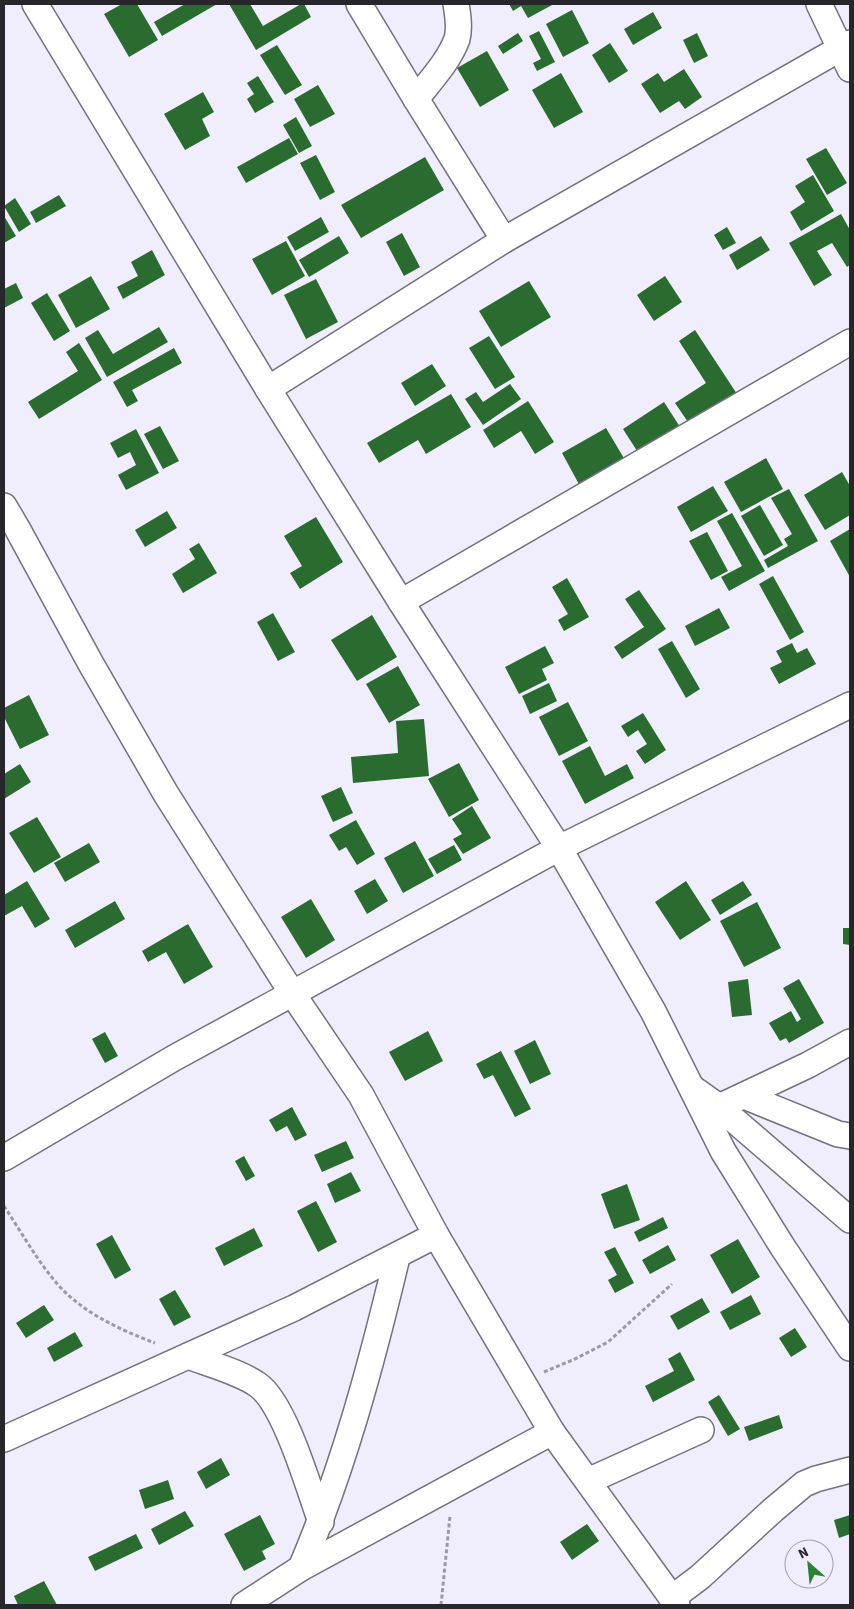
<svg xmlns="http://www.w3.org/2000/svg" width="854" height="1609" font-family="'Source Sans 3',sans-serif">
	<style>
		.building { fill: #2a6c2f }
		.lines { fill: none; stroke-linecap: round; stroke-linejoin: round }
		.street-casing { stroke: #73717d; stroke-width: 28 }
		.path { stroke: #9b9aa4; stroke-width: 3; stroke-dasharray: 4 2.5; stroke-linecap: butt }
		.street { stroke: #fff; stroke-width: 25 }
	</style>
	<rect width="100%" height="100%" fill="#f0eefc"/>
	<g class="building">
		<polygon points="122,4 137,4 158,40 129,57 104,14"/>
		<polygon points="185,4 217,4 162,36 154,22"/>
		<polygon points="229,4 250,4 263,26 301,4 304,4 311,17 256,50"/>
		<polygon points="509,4 554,4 528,18 521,6 513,11"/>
		<polygon points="572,10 589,43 563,57 546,24"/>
		<polygon points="653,12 662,28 633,45 624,29"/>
		<polygon points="539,31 555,62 537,71 533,63 541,59 529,36"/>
		<polygon points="518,33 523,41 503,54 498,46"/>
		<polygon points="697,33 708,56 694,63 683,40"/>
		<polygon points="610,43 628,71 609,83 592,55"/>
		<polygon points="277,45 302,85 285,95 260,55"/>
		<polygon points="487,51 509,90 480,107 457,68"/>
		<polygon points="684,69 702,97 685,109 679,101 660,113 641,84 658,73 664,82"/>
		<polygon points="561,73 583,112 554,128 532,90"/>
		<polygon points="258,76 274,102 255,113 247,99 254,94 247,83"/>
		<polygon points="318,85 335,114 310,127 294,99"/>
		<polygon points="203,92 214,112 202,119 210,136 185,150 164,114"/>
		<polygon points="296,117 312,146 299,153 283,125"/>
		<polygon points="289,138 298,154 246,183 237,167"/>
		<polygon points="826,148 847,183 827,195 806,159"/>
		<polygon points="316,155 335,192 320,200 300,163"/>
		<polygon points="425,157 444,190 361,238 341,205"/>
		<polygon points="813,175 834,211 801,231 790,212 805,202 795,186"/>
		<polygon points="59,195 66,206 36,223 30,212"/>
		<polygon points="15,198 31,224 19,232 4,206"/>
		<polygon points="841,214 850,230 850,265 847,267 832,243 817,251 832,275 814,286 789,243"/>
		<polygon points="4,216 16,236 4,243"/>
		<polygon points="321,217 329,232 295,251 287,237"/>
		<polygon points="727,227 736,243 723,250 714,235"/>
		<polygon points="402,233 420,267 404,276 386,242"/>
		<polygon points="339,236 349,253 309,277 299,260"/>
		<polygon points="761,236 770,250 737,270 729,255"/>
		<polygon points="286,241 305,276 272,295 252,259"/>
		<polygon points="152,250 165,275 123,299 117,287 138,276 131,262"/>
		<polygon points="91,276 110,309 76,328 58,295"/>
		<polygon points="665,276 682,302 654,321 637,295"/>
		<polygon points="316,279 338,322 306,339 284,295"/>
		<polygon points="529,281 551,317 501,347 479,311"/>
		<polygon points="16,283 23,298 4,308 4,289"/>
		<polygon points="47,293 70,331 54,341 31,303"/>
		<polygon points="159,327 168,342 107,377 85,338 98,330 113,354"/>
		<polygon points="695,330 737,394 690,425 675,403 706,383 679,341"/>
		<polygon points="489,336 515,377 495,389 469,348"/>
		<polygon points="79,343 102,380 39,419 28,402 78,371 66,352"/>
		<polygon points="174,348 182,363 132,390 138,401 127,407 113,382"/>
		<polygon points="432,364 446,386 415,406 401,383"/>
		<polygon points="510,384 521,399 483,425 465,399 476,392 483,402"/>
		<polygon points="451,394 471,427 426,454 418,440 379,463 367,443"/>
		<polygon points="528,401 554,442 535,454 521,431 494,448 483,430"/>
		<polygon points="664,402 680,427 639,454 623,429"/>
		<polygon points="160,426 179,461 163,469 144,434"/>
		<polygon points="606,428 625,460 580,486 562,453"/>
		<polygon points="136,429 159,473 126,490 118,475 136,465 130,452 118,458 110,443"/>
		<polygon points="766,458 783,489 741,512 724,482"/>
		<polygon points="842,472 850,486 850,515 825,530 804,495"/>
		<polygon points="713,486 728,511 691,532 677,507"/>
		<polygon points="789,489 818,541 768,568 764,560 788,546 784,539 792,534 771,498"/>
		<polygon points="760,505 783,545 764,556 741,516"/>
		<polygon points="167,511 177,528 145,547 135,530"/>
		<polygon points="732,513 765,571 729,591 721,577 742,566 717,521"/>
		<polygon points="316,517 343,562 300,589 290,573 302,566 284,536"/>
		<polygon points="850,529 850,577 830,541"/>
		<polygon points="707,532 728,571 711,580 689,541"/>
		<polygon points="199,543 217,573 183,593 172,574 195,559 189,549"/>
		<polygon points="773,576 804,632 790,640 759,584"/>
		<polygon points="567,578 589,617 564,631 558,620 568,614 552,587"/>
		<polygon points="639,590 666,629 622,659 614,647 644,627 625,599"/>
		<polygon points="719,608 730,628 695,646 685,626"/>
		<polygon points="273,613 295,652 278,661 257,622"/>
		<polygon points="372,615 397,657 357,681 331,640"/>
		<polygon points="672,641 700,689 686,698 658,649"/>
		<polygon points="792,643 797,653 807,648 816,664 779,684 770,668 782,662 776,651"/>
		<polygon points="545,646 554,663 542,669 547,680 519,694 505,667"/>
		<polygon points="398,666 420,705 389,723 366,684"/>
		<polygon points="549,683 557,701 530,714 522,696"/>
		<polygon points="29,695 49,735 20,749 4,717 4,708"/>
		<polygon points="568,702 588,741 559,756 539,717"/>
		<polygon points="643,713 666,750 645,764 636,751 647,744 638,730 628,737 621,726"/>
		<polygon points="424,719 429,776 353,783 351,757 398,753 396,721"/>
		<polygon points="590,746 605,776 627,764 634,778 585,804 562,761"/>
		<polygon points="459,763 479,800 449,817 428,779"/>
		<polygon points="20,764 31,782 4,799 4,774"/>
		<polygon points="341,787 353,813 333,822 321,796"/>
		<polygon points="472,806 491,838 463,854 453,839 462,834 452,819"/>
		<polygon points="37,817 61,857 34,873 9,833"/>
		<polygon points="356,820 375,854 357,865 346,847 339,851 329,835"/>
		<polygon points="415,841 434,876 403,893 384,858"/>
		<polygon points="89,843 100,862 65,882 54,863"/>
		<polygon points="454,845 462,860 437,874 428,859"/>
		<polygon points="375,879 388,901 367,914 354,891"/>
		<polygon points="27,881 50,919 35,928 22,906 4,916 4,895"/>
		<polygon points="686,881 711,920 680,940 655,902"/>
		<polygon points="743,881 752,895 720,915 711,900"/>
		<polygon points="311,899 335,940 306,958 281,917"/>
		<polygon points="115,901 125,919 75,948 65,930"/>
		<polygon points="757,902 781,948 744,967 720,921"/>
		<polygon points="188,924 213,967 184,984 166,952 148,962 142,951"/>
		<polygon points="843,928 850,928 850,945 843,944"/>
		<polygon points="748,979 752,1015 732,1017 728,982"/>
		<polygon points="799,979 824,1023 789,1043 786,1038 780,1041 769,1023 791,1011 797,1022 801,1019 783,988"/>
		<polygon points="428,1031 443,1061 405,1081 389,1052"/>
		<polygon points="105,1032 118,1056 105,1063 92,1039"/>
		<polygon points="535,1040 551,1074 530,1084 514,1051"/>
		<polygon points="501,1051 531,1109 515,1117 493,1075 484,1079 476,1064"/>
		<polygon points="292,1107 307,1135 295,1141 287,1126 276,1132 269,1120"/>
		<polygon points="346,1141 354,1158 322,1172 314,1155"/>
		<polygon points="244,1156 255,1176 246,1181 235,1161"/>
		<polygon points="351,1172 361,1191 335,1203 327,1184"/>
		<polygon points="627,1184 640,1220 614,1229 601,1194"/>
		<polygon points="316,1201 337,1242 318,1252 297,1211"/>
		<polygon points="663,1217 668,1228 639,1242 634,1232"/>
		<polygon points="254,1228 263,1246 224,1266 215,1248"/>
		<polygon points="112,1235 131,1270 115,1279 96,1244"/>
		<polygon points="738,1239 760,1277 732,1294 710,1255"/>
		<polygon points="668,1245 676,1260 650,1274 642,1260"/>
		<polygon points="615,1247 634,1283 615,1293 608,1280 617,1275 604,1252"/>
		<polygon points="175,1290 191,1317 174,1326 159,1299"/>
		<polygon points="751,1295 761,1314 730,1330 720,1312"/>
		<polygon points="702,1298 710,1312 678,1330 670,1316"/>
		<polygon points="44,1305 54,1320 26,1338 16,1323"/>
		<polygon points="795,1328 807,1347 791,1357 779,1338"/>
		<polygon points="75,1332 83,1346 54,1362 47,1348"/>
		<polygon points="680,1352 695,1380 653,1402 645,1386 674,1371 668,1359"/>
		<polygon points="719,1395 740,1429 728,1436 708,1402"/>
		<polygon points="779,1415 783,1428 749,1441 744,1427"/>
		<polygon points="221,1458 230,1475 206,1489 197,1472"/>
		<polygon points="168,1480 174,1499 145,1509 139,1490"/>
		<polygon points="185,1511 194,1526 159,1545 151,1529"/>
		<polygon points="260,1515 275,1544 262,1551 266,1559 244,1571 224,1534"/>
		<polygon points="850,1515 850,1534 839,1538 834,1520"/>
		<polygon points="587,1524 599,1541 572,1560 560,1542"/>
		<polygon points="136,1534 143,1548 95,1571 88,1557"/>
		<polygon points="44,1581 57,1605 18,1605 14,1596"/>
	</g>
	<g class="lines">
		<g class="street-casing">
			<g id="street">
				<polyline points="35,4 268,389 401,602 559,848 653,1011 723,1151 782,1246 850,1348"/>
				<polyline points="359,4 416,99 504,240"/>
				<polyline points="819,4 850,69"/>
				<path d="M416,99C430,81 449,61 457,39C460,28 458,15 456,4"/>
				<polyline points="268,389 504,240 850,43"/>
				<polyline points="4,506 17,528 91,664 166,794 292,993 361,1095 436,1235 552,1432 677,1605"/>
				<polyline points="401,602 850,342"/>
				<polyline points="695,1090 719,1107 850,1220"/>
				<polyline points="744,1096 838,1134 850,1136"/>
				<polyline points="719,1107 808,1065 850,1042"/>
				<polyline points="4,1158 174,1058 559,848 850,705"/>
				<path d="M188,1356C209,1364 240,1372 258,1385C285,1404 309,1489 321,1522"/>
				<polyline points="4,1439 294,1308 436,1235"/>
				<polyline points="588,1481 701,1430"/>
				<path d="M301,1568C344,1467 372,1362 397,1257"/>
				<polyline points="672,1598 700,1577 773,1510 804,1484 816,1479 850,1470"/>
				<polyline points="244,1605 301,1568 552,1432"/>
			</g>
		</g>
		<g class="path">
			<path d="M4,1206C20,1230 35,1257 54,1280C79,1311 118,1329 155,1343"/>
			<polyline points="544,1372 575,1359 608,1342 672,1284"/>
			<polyline points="441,1605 450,1516"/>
		</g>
		<use href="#street" class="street"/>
	</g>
	<rect width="854" height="1609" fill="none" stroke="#27262b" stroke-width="10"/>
	<g transform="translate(809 1564) rotate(333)"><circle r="24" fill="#f0eefc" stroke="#a09ea8"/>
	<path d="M0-4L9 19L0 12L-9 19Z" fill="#2a8433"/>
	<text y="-8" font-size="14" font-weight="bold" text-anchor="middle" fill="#27262b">N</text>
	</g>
</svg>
